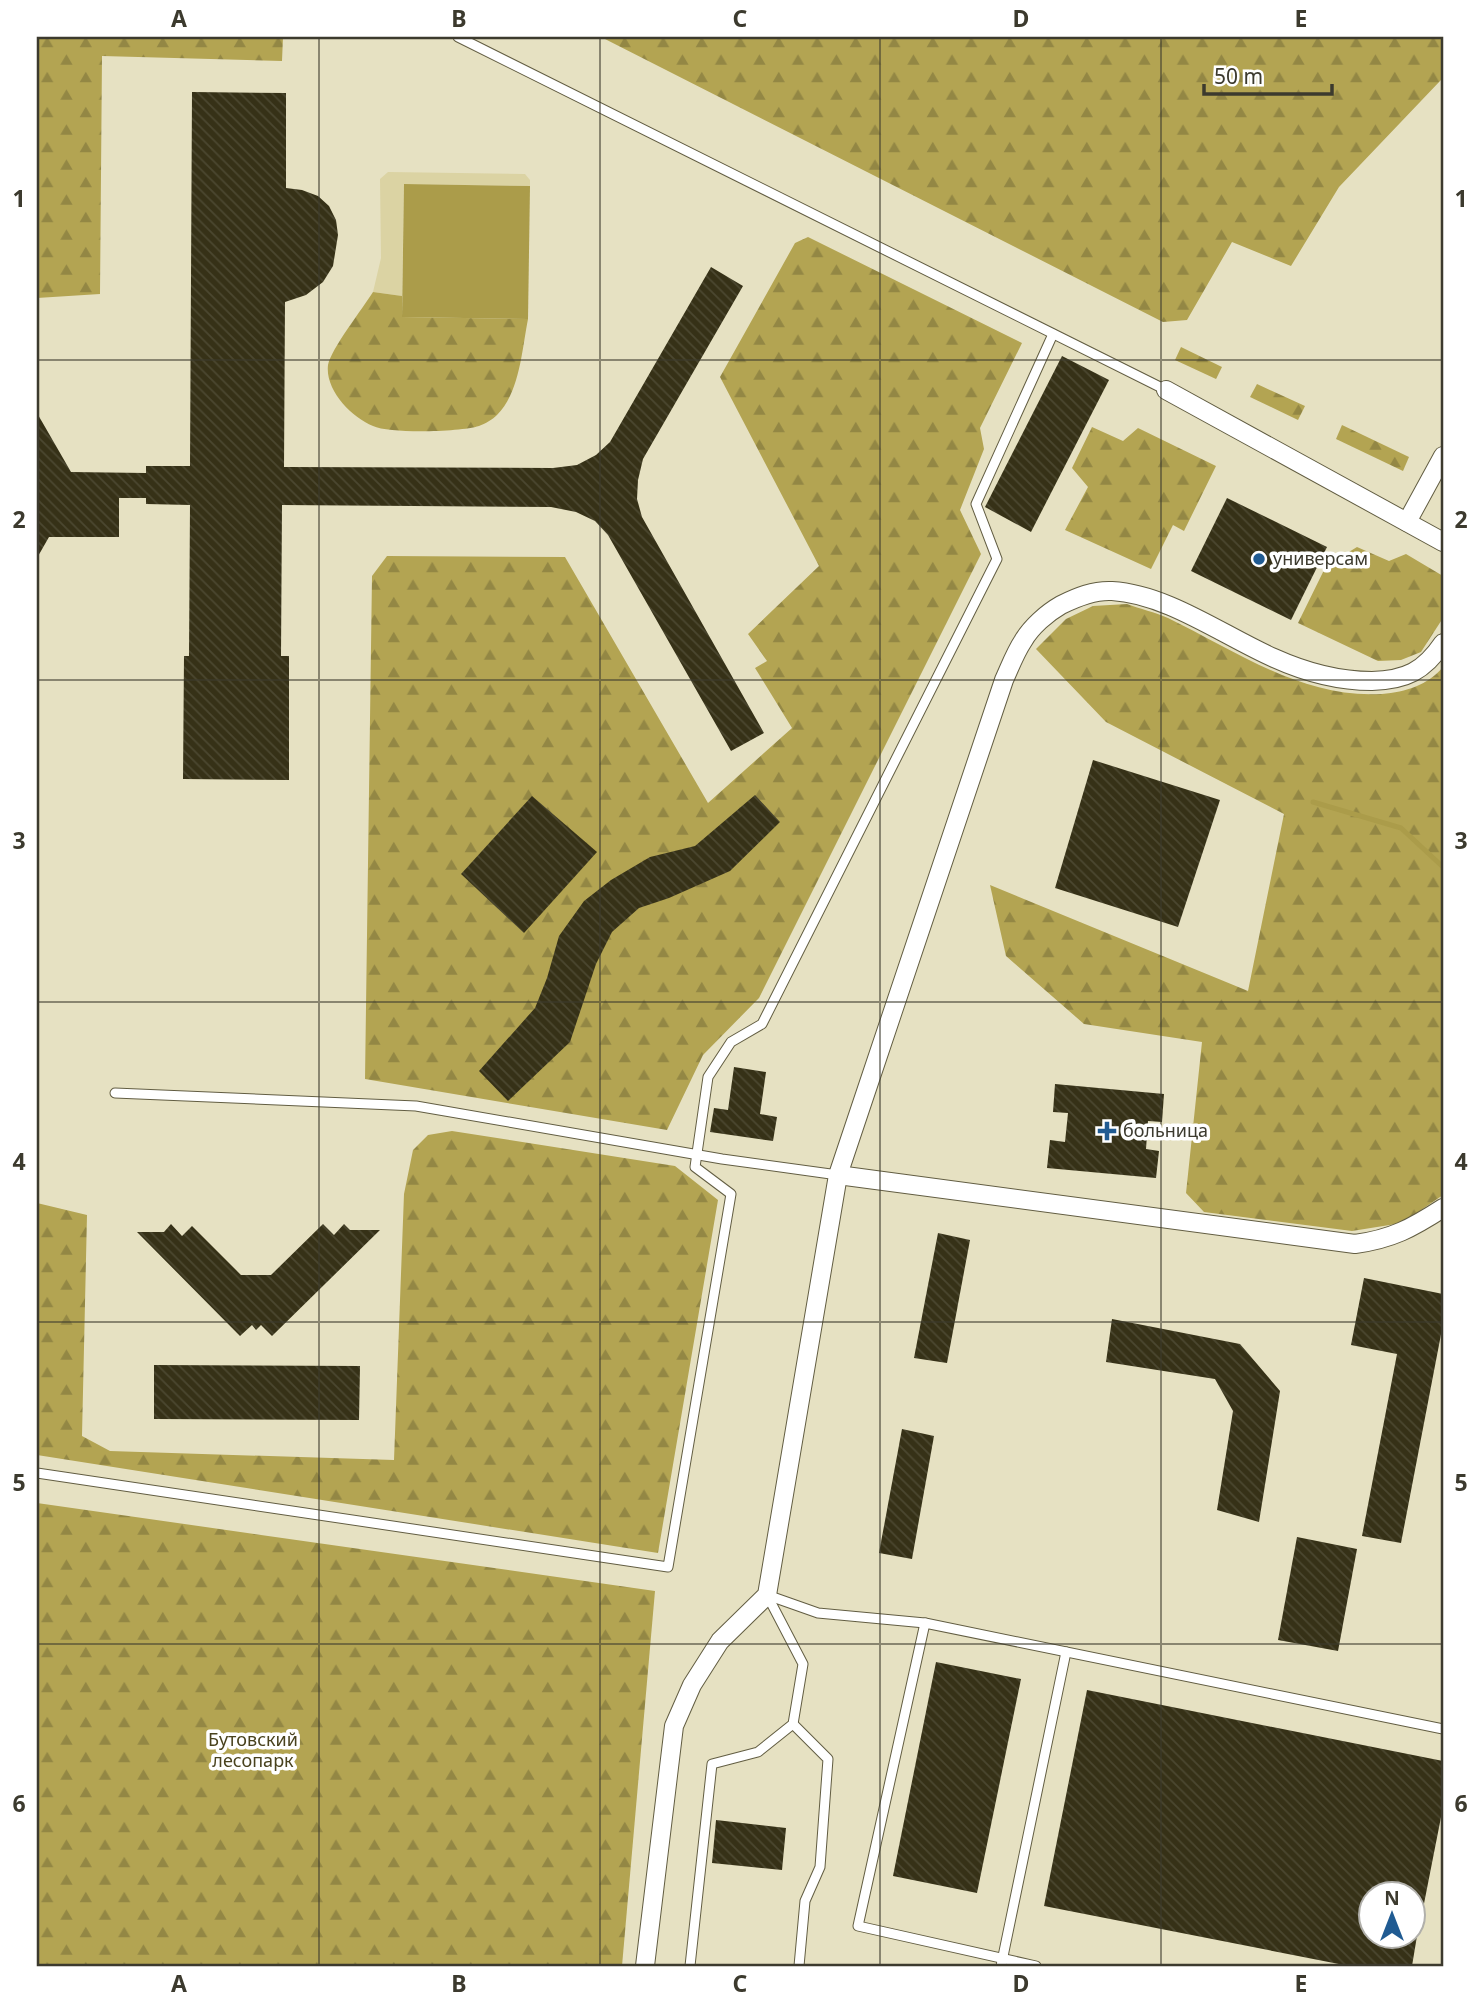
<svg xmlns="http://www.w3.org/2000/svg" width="1480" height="2003" font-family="'Noto Sans',sans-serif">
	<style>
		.green { fill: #dbd3a3 }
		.forest { fill: url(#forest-firs) }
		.water { fill: #ab9c4a }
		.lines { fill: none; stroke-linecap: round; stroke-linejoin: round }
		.stream { stroke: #ab9c4a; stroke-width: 5 }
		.building { fill: url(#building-back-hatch) }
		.service-casing { stroke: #625d42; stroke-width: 11 }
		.minor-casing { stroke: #625d42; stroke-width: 20 }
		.service { stroke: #fff; stroke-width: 9 }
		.minor { stroke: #fff; stroke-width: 18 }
		.grid { fill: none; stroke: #3c3a2e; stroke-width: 2; stroke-opacity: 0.55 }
		.poi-dot { fill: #205b92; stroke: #fff; stroke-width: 2.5 }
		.labels { text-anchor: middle; stroke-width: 7; stroke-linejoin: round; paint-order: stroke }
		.poi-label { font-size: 18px; fill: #3c3a2e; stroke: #fff; text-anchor: start }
		.park-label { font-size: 18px; fill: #49421e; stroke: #fff }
		.neatline { fill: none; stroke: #3c3a2e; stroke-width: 2.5 }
		.grid-label { font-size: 23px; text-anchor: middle; font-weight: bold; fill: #3c3a2e }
	</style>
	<defs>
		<pattern id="forest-firs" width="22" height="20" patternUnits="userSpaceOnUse" patternTransform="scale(1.75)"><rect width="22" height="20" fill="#b3a452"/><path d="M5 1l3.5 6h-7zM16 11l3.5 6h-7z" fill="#938744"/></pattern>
		<pattern id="building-back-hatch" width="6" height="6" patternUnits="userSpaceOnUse" patternTransform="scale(1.75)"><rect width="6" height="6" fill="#363117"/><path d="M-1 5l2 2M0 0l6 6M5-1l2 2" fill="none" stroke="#4b4730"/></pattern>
	</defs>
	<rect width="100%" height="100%" fill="#e6e1c2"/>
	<polygon class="green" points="388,172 525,174 530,180 530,186 404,184 402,296 373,292 381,258 380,179"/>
	<g class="forest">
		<polygon points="37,37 283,37 282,61 102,56 100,294 37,298"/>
		<polygon points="601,37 1443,37 1441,80 1339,187 1291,266 1232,242 1187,320 1163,322"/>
		<polygon points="808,237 1022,343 980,428 984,449 960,510 981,554 759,998 703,1055 667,1130 365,1079 372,576 387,556 565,557 708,803 792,728 755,668 767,661 748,634 819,566 720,377 795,243"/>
		<path d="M373,292L402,296V317L528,319C522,349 520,392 497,415C493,419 485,424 479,426C460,432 390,434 373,426C351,417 325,390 328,365C331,349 363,308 373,292Z"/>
		<polygon points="1181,347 1222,367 1216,379 1175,360"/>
		<polygon points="1257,384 1305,406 1298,420 1250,397"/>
		<polygon points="1342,425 1409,457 1403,471 1336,439"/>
		<polygon points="1092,427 1123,441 1138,428 1216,466 1184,531 1173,525 1151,569 1065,530 1088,487 1072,468"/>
		<polygon points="1357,547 1389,561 1406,554 1443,576 1443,618 1421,652 1401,660 1378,661 1298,623 1326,566"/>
		<path d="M1127,604C1140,609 1155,612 1168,618C1236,651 1303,699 1382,694C1406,692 1428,685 1443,667V1195L1402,1223L1352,1231L1204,1212L1186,1193L1202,1042L1084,1024L1006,956L990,885L1248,991L1284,814L1106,722L1036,649L1066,619L1093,606Z"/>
		<polygon points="452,1131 675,1166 718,1200 658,1553 37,1455 37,1203 87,1215 82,1436 110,1451 394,1460 404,1194 413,1150 428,1135"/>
		<polygon points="37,1503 655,1591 622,1966 37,1966"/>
	</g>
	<polygon class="water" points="404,184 530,186 528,319 402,317"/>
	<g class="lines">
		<polyline class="stream" points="1313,802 1401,828 1443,867"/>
	</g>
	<g class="building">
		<polygon points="192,92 286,93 286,188 302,190 318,196 329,206 336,220 338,235 333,266 323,282 306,295 285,302 284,467 553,468 577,465 596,455 610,442 711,267 743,286 643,459 638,480 637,499 642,517 764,733 731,751 608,535 595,521 576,512 551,507 282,505 281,656 289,656 289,780 183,779 184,656 189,656 190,505 146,504 146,498 119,498 119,537 49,537 37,558 37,413 71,472 146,473 146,466 190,466"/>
		<polygon points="1062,356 1109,380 1031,532 985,507"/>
		<polygon points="1227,498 1327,547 1291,620 1191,571"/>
		<polygon points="1093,760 1220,800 1178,927 1055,888"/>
		<polygon points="755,795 780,822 730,871 669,898 639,908 612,932 596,964 570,1042 508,1101 479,1071 535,1008 547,978 559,936 584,901 611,880 650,857 695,846"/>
		<polygon points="532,796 597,852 524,933 461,874"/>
		<polygon points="734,1067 766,1072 760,1114 777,1117 773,1141 710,1132 714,1108 728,1110"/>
		<polygon points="1055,1084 1164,1094 1162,1122 1148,1121 1146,1149 1159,1151 1156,1178 1047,1168 1050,1140 1065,1142 1068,1113 1053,1112"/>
		<polygon points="171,1224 182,1236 192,1226 241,1275 271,1275 323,1224 334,1235 344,1224 350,1230 380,1230 272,1336 261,1325 256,1330 252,1325 240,1336 137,1232 164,1232"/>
		<polygon points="938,1233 970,1240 947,1363 914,1358"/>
		<polygon points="1364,1278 1443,1294 1443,1324 1401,1543 1362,1536 1397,1354 1351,1345"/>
		<polygon points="1112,1319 1240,1344 1280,1391 1259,1522 1217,1510 1233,1411 1215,1379 1106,1362"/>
		<polygon points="154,1365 360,1366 359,1420 154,1419"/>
		<polygon points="902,1429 934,1436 912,1559 879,1553"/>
		<polygon points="1297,1537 1357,1549 1338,1651 1278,1640"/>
		<polygon points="936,1662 1021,1679 977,1893 893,1876"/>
		<polygon points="1087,1690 1443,1761 1443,1807 1420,1924 1413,1923 1413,1894 1371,1894 1371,1936 1417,1936 1412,1966 1349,1966 1044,1906"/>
		<polygon points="716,1820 786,1828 782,1870 712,1863"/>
	</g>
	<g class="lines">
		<g class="service-casing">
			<g id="service">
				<polyline points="458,37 1166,390"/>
				<polyline points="115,1093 416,1106 722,1159 838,1175"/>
				<polyline points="37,1473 668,1567 731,1194 695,1167 708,1077 731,1042 762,1024 997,559 976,504 1053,334"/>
				<polyline points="767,1595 818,1613 925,1623"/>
				<polyline points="793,1724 828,1759 820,1867 805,1901 799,1966"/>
				<polyline points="690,1966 712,1764 758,1752 793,1724 803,1664 767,1595"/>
				<polyline points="1001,1966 1066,1652"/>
				<polyline points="1036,1966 858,1926 925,1623 1443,1729"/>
			</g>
		</g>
		<g class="minor-casing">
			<g id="minor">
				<polyline points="1166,390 1443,542"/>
				<polyline points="1407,522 1443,456"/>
				<path d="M838,1175L1355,1244C1392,1239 1412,1228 1443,1208"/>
				<path d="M645,1966L674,1726L692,1685L720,1641L767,1595L838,1175L1004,680C1010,667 1015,653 1023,641C1031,627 1047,613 1061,605C1077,597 1094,590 1112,591C1167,594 1224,636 1274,658C1305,672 1338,681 1372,681C1406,680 1424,671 1443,643"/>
			</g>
		</g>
		<use href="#service" class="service"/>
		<use href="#minor" class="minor"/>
	</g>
	<path class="grid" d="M319,37V1966M600,37V1966M880,37V1966M1161,37V1966M37,360H1443M37,680H1443M37,1002H1443M37,1322H1443M37,1644H1443"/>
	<g class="poi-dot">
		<circle cx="1259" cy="559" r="7"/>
		<path d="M1103.5 1120.5h7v7h7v7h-7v7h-7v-7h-7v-7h7z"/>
	</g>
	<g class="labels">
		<g class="poi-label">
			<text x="1273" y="565">универсам</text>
			<text x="1123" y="1137">больница</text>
		</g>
		<g class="park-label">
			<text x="253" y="1746">Бутовский<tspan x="253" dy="21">лесопарк</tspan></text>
		</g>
	</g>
	<rect width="1480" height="2003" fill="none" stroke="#ffffff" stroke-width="77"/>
	<g transform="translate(1392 1915)"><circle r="33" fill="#ffffff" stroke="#b1b0ab" stroke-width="2"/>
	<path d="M0-5L12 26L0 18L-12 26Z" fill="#205b92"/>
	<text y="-10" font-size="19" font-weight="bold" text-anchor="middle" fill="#3c3a2e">N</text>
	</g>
	<path d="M1204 84v10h128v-10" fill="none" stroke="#3c3a2e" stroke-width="3.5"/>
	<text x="1214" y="84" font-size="21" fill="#3c3a2e" stroke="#ffffff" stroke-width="5" paint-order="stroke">50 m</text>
	<rect x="38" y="38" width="1404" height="1927" class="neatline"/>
	<g class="grid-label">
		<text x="179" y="27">A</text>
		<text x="459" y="27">B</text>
		<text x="740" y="27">C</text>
		<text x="1021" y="27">D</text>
		<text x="1301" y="27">E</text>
		<text x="19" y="207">1</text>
		<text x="1461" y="207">1</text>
		<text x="19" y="528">2</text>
		<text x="1461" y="528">2</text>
		<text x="19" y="849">3</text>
		<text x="1461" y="849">3</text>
		<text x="19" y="1170">4</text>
		<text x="1461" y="1170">4</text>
		<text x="19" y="1491">5</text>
		<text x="1461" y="1491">5</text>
		<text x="19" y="1812">6</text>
		<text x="1461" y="1812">6</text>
		<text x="179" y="1992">A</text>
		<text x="459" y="1992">B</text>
		<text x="740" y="1992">C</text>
		<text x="1021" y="1992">D</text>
		<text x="1301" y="1992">E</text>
	</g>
</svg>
